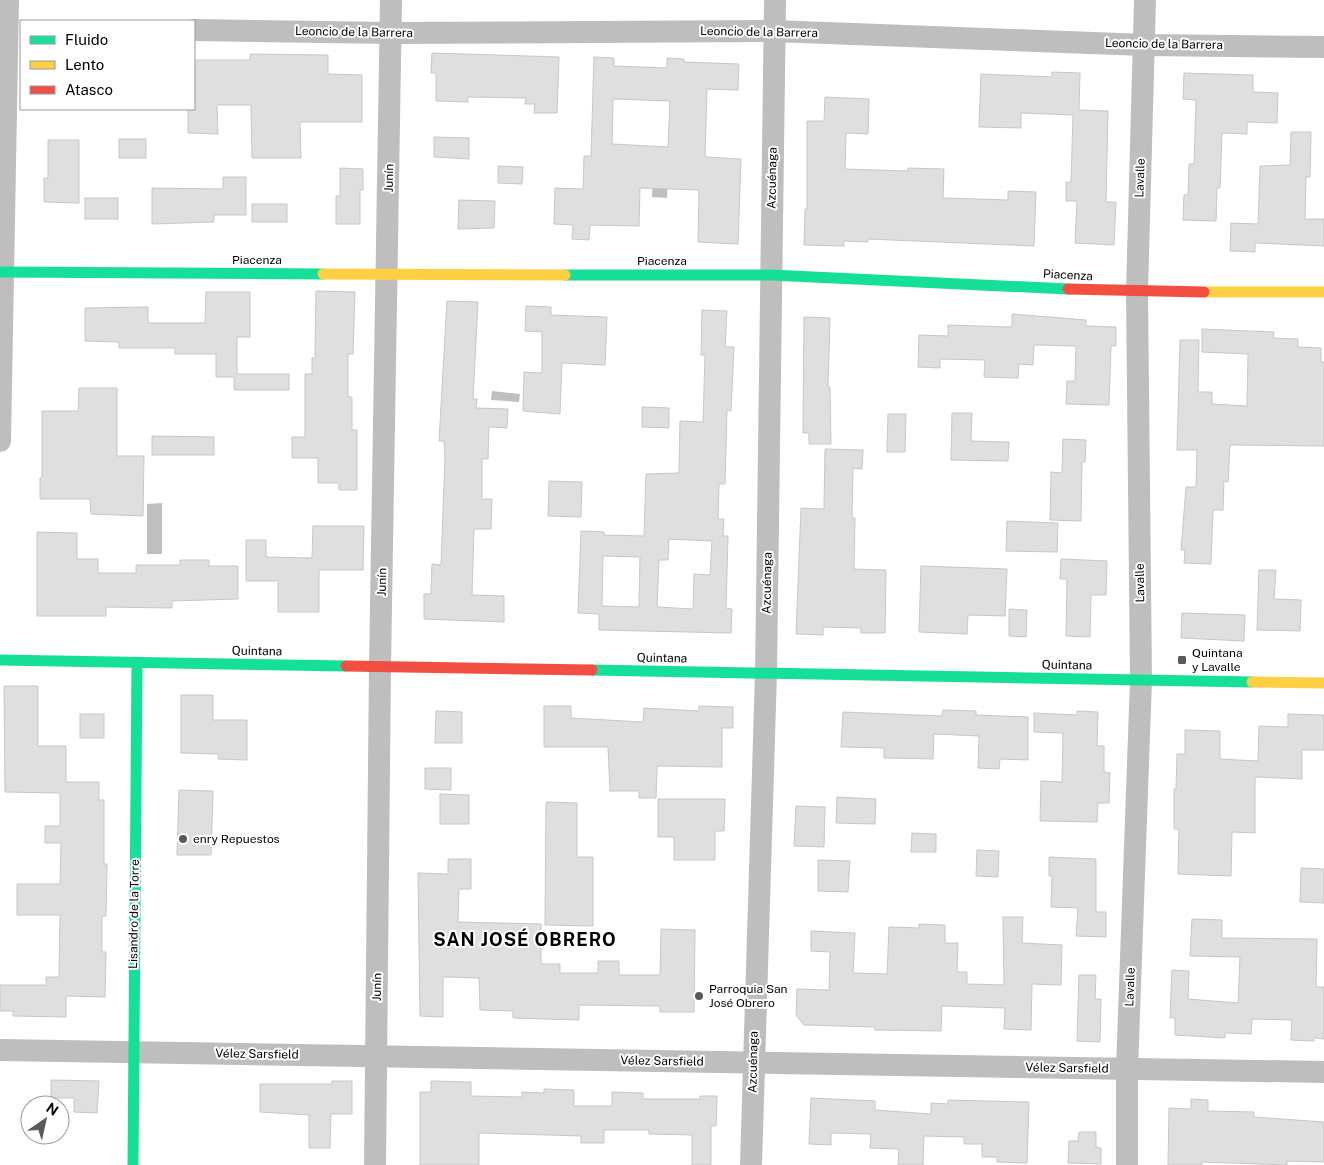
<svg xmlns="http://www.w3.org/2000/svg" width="1324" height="1165" font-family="'Public Sans',sans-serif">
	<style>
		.water { fill: #bfbfbf }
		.building { fill: #dfdfdf; stroke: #c7c7c7; fill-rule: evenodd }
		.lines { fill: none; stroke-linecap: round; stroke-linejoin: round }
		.street { stroke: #bebebe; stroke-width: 22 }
		.fast { stroke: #16e098; stroke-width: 11 }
		.slow { stroke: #ffcf43; stroke-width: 11 }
		.jam { stroke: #f24e42; stroke-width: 11 }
		.poi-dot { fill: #595959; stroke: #fff; stroke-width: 2 }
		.labels { text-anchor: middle; stroke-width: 4; stroke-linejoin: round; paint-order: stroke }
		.street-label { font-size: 12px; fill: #000; stroke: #fff }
		.poi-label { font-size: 12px; fill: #000; stroke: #fff; text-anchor: start }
		.district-label { font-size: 18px; font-weight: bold; letter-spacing: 1px; fill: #000; stroke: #fff }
	</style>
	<rect width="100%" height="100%" fill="#fff"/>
	<g class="water">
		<polygon points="653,173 668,173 667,198 652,197"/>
		<polygon points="492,391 520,394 519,402 491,400"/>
		<polygon points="162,503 162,554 147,554 147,504"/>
	</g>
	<g class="building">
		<polygon points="432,53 559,57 557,113 534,113 535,104 525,104 526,98 468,97 468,102 436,101 436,73 431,73"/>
		<polygon points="250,54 328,55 328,74 362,75 362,122 300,122 301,158 252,158 251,105 217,105 218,134 188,133 188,109 194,109 194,60 250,60"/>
		<path d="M594,57L614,58V66L667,68V58L684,59V62L739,64L738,90L707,89L705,157L741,159L738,244L698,242L699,190L640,188L639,226L590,225L589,240L572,239L573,225L554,224L555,188L583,189L584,156H591ZM613,99L670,101L668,147L612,144Z"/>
		<polygon points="1052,72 1080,73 1079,110 1108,111 1106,202 1116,202 1114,245 1075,243 1077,201 1066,201 1066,182 1071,182 1073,115 1021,113 1021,128 979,127 981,74 1052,77"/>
		<polygon points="1184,73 1253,75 1253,92 1278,93 1277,123 1247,122 1247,134 1222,133 1220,188 1217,188 1216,221 1183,220 1184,195 1188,195 1189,164 1194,164 1196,100 1183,99"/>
		<polygon points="825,97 869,99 868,134 846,133 845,169 908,171 908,168 944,169 943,198 1008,200 1008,191 1036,192 1034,246 868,239 868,242 844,241 844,246 804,245 805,209 807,209 807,121 824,121"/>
		<polygon points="1291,132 1311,132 1310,177 1306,177 1305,219 1324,219 1324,246 1255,243 1255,252 1230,251 1231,223 1258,224 1260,166 1290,165"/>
		<polygon points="434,137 469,138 469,159 434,157"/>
		<rect x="119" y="139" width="27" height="19"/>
		<polygon points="48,140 79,140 79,203 44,202 44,178 48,178"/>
		<polygon points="498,166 523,167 522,184 498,183"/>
		<polygon points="340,168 363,169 363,190 360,190 360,224 336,224 336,196 340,196"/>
		<polygon points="223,177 246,177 246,215 214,215 214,222 152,224 152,188 223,189"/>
		<rect x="85" y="198" width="33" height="21"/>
		<polygon points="459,200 495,201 494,228 458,229"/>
		<rect x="252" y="204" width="35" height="18"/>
		<polygon points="316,291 355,292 353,354 348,354 348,397 352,397 352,430 357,430 357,490 339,490 339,483 318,483 318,458 292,458 292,437 305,437 305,374 312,374 312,358 315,358"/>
		<polygon points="206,292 250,292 250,337 237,337 237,374 289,374 289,390 234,390 234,377 216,377 216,354 175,354 175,348 119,348 119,342 85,341 85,308 148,307 148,323 205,323"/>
		<polygon points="447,301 478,302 473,399 477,399 476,408 508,409 507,428 489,427 488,459 482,459 482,499 492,499 491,529 474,529 472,595 504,596 504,622 424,619 424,594 431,594 432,564 441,565 445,457 444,441 439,441"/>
		<polygon points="526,306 551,307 551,315 607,317 605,365 562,363 560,414 523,411 524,372 542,373 542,332 525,331"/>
		<path d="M702,310L727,311L725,347H734L731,411L727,410L725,484H719L718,519H724L723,536H728L726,608L732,609L731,633L599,630V614L578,613L581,531L604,532V535L644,536L646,474L679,473L680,421L703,422L705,355H701ZM669,539L712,541L710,575L694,574L693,609L657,607L659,560H668ZM603,556L640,557L639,607L602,606Z"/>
		<polygon points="1012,314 1086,320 1086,326 1116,327 1116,346 1111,346 1109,405 1066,404 1067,381 1075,381 1076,346 1034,345 1033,365 1019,364 1018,378 984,377 985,360 940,359 940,368 918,367 919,335 948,336 948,325 1012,327"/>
		<polygon points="804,317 830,318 828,387 830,387 831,444 809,444 809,433 803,433"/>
		<polygon points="1202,329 1274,332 1273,338 1298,339 1298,347 1321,348 1321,362 1324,362 1324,446 1230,445 1228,482 1224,481 1223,510 1213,510 1211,564 1184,563 1185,550 1181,550 1186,487 1196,487 1197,450 1177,450 1180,340 1199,340 1198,392 1212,392 1212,404 1247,406 1248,354 1202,352"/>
		<polygon points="79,388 117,388 117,456 144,456 143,516 91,514 90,499 40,499 40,478 42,477 42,411 78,411"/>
		<polygon points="642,407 669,408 669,428 642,427"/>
		<polygon points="952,413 972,413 971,441 1009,442 1008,461 951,460"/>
		<polygon points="888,414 906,414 905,452 887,452"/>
		<polygon points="152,436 214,437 214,455 152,455"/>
		<polygon points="1063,439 1086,440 1085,462 1082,462 1081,521 1050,520 1051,472 1062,473"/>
		<polygon points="825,449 863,450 862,469 853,468 852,518 855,518 854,569 886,570 885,633 861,633 861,628 823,627 823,635 796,634 801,508 824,509"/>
		<polygon points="549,481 582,482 581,517 548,516"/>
		<polygon points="1007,521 1058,523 1057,552 1006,551"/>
		<polygon points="313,526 364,526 363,570 319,570 319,612 278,612 278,581 246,581 246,540 266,540 266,557 312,558"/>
		<polygon points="37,532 77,533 77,559 98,559 98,573 136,573 136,565 180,565 180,560 209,560 209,566 238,566 238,599 172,601 172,608 106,607 106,616 37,616"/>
		<polygon points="1061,559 1107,561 1106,595 1091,595 1090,637 1066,636 1067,579 1060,579"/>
		<polygon points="921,566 1007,569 1005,616 968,615 967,634 919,632"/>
		<polygon points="1259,570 1276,570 1274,599 1301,600 1300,631 1257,630"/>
		<polygon points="1009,609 1027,610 1026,637 1009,636"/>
		<polygon points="1182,613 1245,615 1244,641 1181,638"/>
		<polygon points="4,686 38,686 38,746 66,746 66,782 99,782 99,800 104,800 104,864 107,864 106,916 102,916 102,952 106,952 105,997 66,996 66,1017 13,1016 13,1011 0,1011 0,985 46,985 46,977 59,977 60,915 17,915 17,884 60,884 61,843 45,843 45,826 60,826 60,793 5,792"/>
		<polygon points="181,695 213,695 213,720 247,720 247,760 218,759 219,754 181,753"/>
		<polygon points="544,706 571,706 571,718 643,722 644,708 699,711 699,706 733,707 733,728 722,728 722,767 657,766 656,798 639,798 639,791 610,791 608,747 544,747"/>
		<polygon points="943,710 976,711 976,715 1028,717 1028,760 1000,759 999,769 978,768 979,736 934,734 933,759 884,758 884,748 841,747 843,712 942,716"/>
		<polygon points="436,711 462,712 462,743 435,743"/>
		<polygon points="1077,711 1098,712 1097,746 1104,746 1104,772 1110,773 1109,803 1098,803 1097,822 1040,821 1041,781 1062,782 1063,733 1034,732 1034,713 1077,715"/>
		<rect x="80" y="714" width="24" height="24"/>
		<polygon points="1288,714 1324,715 1324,750 1302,750 1302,779 1255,777 1255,833 1232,832 1231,876 1178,874 1179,829 1174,829 1174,789 1176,789 1177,754 1185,754 1185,730 1220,731 1220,759 1258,761 1259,726 1288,727"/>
		<polygon points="425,768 451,768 451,790 425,789"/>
		<polygon points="179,790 213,791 211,855 177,855"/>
		<polygon points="440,794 469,795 469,824 440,824"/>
		<polygon points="837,797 876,799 875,824 836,823"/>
		<polygon points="658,799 725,799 724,831 715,831 715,860 674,860 674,837 658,837"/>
		<polygon points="546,802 577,803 577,857 593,857 593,926 545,925"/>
		<polygon points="796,806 825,807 824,847 794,846"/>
		<polygon points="912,833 936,834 936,852 911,852"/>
		<polygon points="977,850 999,851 998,877 976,876"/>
		<polygon points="1049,857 1096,859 1096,912 1106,912 1106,937 1076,936 1078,908 1051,907 1052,876 1049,876"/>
		<polygon points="448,859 471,859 471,889 459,889 458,922 541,924 541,964 560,964 560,973 598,973 598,961 619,961 619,975 660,975 661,929 695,930 694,1012 660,1012 660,1006 579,1005 579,1020 513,1018 513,1011 480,1010 479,978 443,977 443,1017 420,1016 418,873 448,874"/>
		<polygon points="818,860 850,861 848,892 818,891"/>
		<polygon points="1301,868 1324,869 1324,903 1300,902"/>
		<polygon points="1003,917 1023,917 1022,943 1062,945 1061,985 1032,984 1031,1030 1004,1029 1005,1008 942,1006 941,1031 875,1030 875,1027 804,1025 796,1015 797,989 829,990 830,952 811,951 811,931 855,933 853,973 887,974 889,927 919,928 919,924 945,925 945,943 958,943 957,972 967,972 967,984 1004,985"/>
		<polygon points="1192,919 1222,920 1222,938 1317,939 1316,987 1324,987 1324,1039 1314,1038 1314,1041 1291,1040 1292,1020 1252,1019 1251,1034 1225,1033 1225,1038 1175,1035 1175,1018 1170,1018 1172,970 1189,971 1188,999 1238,1003 1240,957 1190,956"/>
		<polygon points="1079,975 1096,975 1095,999 1101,999 1100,1042 1077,1041"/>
		<polygon points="51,1080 99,1081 97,1113 74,1112 74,1098 51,1098"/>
		<polygon points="332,1081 352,1081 352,1114 331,1114 330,1148 309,1148 309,1115 260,1112 260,1084 332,1084"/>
		<polygon points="431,1081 471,1082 471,1096 522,1097 522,1092 544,1093 544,1089 574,1090 574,1106 612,1106 612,1092 643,1093 643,1099 700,1099 700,1096 717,1096 716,1126 711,1126 711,1165 692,1165 692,1135 649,1134 649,1130 604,1130 604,1143 581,1143 581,1136 479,1133 479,1165 420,1165 420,1092 431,1092"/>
		<polygon points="811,1098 875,1101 875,1110 931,1114 931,1103 948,1104 948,1100 1029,1102 1027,1163 997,1162 997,1157 982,1157 982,1144 964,1144 964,1137 924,1136 923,1165 898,1165 899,1149 870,1148 871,1134 831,1133 831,1145 809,1144"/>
		<polygon points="1191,1099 1208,1100 1208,1111 1254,1112 1254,1117 1324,1122 1324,1162 1287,1161 1287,1165 1202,1162 1202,1165 1168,1165 1169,1108 1191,1109"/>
		<polygon points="1079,1132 1096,1132 1096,1147 1101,1148 1101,1164 1068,1163 1069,1141 1078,1141"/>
	</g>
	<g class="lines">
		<g class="street">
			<polyline points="194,30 391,33 774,31 1145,45 1324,47"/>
			<polyline points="0,441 8,0"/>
			<polyline points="0,1050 1324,1072"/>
			<polyline points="375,1165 380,667 391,0"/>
			<polyline points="751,1165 766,673 775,0"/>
			<polyline points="1127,1165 1127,1069 1141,680 1137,292 1145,0"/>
		</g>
		<g class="fast">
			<polyline points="0,272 323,274"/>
			<polyline points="565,275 771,275 1068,289"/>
			<polyline points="0,660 346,666"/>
			<polyline points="592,670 1252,682"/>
			<polyline points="133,1165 137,663"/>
		</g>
		<g class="slow">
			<polyline points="323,274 565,275"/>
			<polyline points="1204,292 1324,292"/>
			<polyline points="1252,682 1324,683"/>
		</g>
		<g class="jam">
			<polyline points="1068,289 1204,292"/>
			<polyline points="346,666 592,670"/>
		</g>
	</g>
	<g class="poi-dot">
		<rect x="1177" y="655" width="10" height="10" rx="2.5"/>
		<circle cx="183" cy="839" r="5"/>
		<circle cx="699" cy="996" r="5"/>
	</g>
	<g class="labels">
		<g class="street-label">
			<text transform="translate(354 32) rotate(1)" y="4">Leoncio de la Barrera</text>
			<text transform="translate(759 32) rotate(1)" y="4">Leoncio de la Barrera</text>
			<text transform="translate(1164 44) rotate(1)" y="4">Leoncio de la Barrera</text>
			<text transform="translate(389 178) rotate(-89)" y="4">Junín</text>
			<text transform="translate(772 178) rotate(-89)" y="4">Azcuénaga</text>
			<text transform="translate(1140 178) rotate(-88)" y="4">Lavalle</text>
			<text x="257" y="264">Piacenza</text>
			<text x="662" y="265">Piacenza</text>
			<text transform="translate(1068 275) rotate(3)" y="4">Piacenza</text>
			<text transform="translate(382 582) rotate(-89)" y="4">Junín</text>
			<text transform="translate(767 583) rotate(-89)" y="4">Azcuénaga</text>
			<text transform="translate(1140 583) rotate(-91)" y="4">Lavalle</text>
			<text transform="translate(257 651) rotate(1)" y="4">Quintana</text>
			<text transform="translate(662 658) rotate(1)" y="4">Quintana</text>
			<text transform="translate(1067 665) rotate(1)" y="4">Quintana</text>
			<text transform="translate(134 914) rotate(-89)" y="4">Lisandro de la Torre</text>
			<text transform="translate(377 987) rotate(-89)" y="4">Junín</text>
			<text transform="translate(1130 987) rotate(-88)" y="4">Lavalle</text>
			<text transform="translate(257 1054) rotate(1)" y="4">Vélez Sarsfield</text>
			<text transform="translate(662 1061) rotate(1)" y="4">Vélez Sarsfield</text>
			<text transform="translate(753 1062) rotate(-89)" y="4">Azcuénaga</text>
			<text transform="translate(1067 1068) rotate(1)" y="4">Vélez Sarsfield</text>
		</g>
		<g class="poi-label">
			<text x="1192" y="657">Quintana<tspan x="1192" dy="14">y Lavalle</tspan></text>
			<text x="193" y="843">enry Repuestos</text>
			<text x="709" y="993">Parroquia San<tspan x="709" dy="14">José Obrero</tspan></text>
		</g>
		<g class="district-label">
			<text x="525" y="946">SAN JOSÉ OBRERO</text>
		</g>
	</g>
	<rect x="20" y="20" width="175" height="90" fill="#ffffff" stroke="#999999"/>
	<rect x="30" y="36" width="25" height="8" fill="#16e098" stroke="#999999"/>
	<text x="65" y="45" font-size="15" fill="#000000">Fluido</text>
	<rect x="30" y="61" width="25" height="8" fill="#ffcf43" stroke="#999999"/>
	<text x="65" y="70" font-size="15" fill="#000000">Lento</text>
	<rect x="30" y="86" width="25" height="8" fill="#f24e42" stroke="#999999"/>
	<text x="65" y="95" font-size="15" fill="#000000">Atasco</text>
	<g transform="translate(45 1120) rotate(34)"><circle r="24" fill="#ffffff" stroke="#999999"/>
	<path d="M0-4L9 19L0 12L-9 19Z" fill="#595959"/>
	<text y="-8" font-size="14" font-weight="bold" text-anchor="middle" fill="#000000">N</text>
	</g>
</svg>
